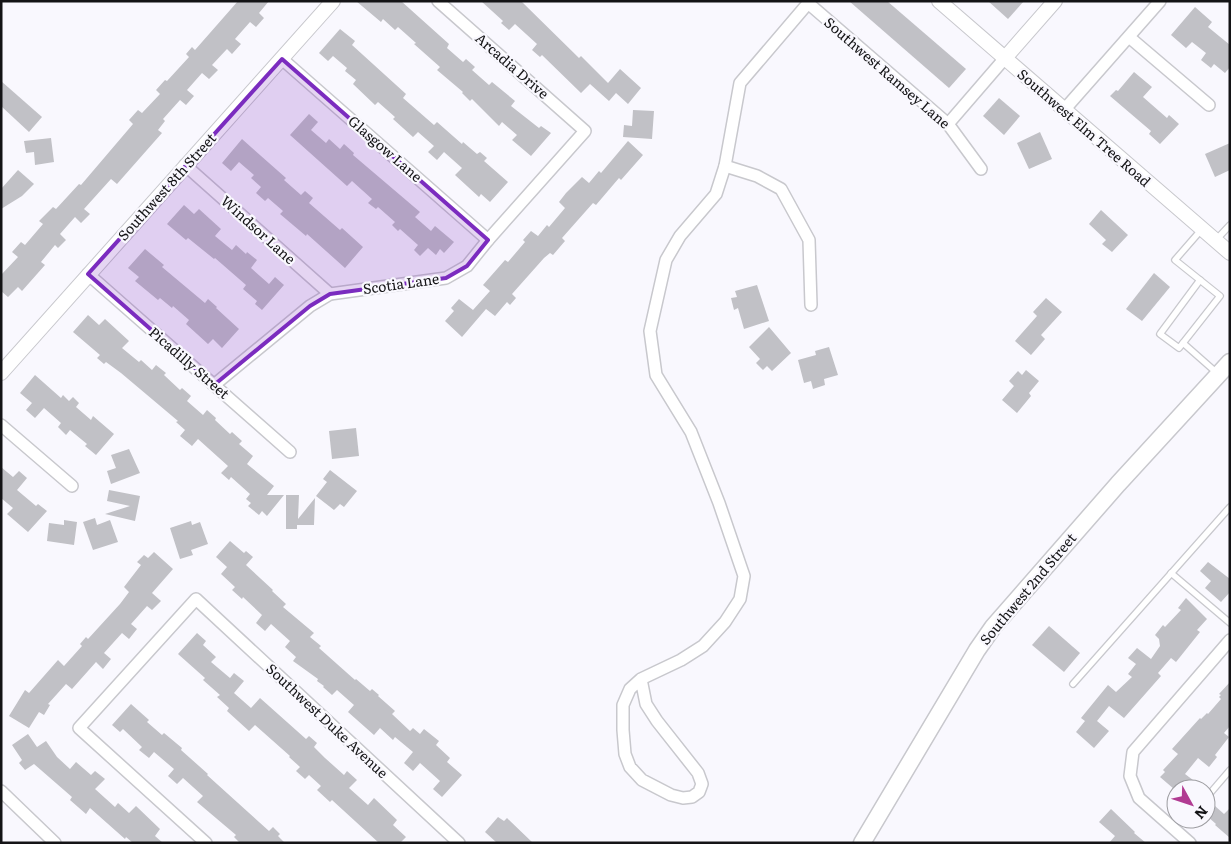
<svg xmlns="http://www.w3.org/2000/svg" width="1231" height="844" font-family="Literata,serif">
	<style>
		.building { fill: #c1c1c6 }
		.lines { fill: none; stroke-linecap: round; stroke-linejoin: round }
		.service-casing { stroke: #c8c8cd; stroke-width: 8 }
		.minor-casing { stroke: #c8c8cd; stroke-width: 14 }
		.tertiary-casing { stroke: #c8c8cd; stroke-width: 16 }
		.secondary-casing { stroke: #c8c8cd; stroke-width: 19 }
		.service { stroke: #fff; stroke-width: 5.5 }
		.minor { stroke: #fff; stroke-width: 11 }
		.tertiary { stroke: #fff; stroke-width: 14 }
		.secondary { stroke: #fff; stroke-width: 16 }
		.marked { fill: #7b2cbf; fill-opacity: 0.2; stroke: #7b2cbf; stroke-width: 4; stroke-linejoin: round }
		.labels { text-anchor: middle; stroke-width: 4.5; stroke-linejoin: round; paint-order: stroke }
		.street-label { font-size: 14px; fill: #141416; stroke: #f9f8fe }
	</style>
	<rect width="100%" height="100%" fill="#f9f8fe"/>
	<g class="building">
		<polygon points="238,1 269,1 259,13 264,18 256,27 250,22 235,39 241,44 232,54 227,49 212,65 218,70 209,79 202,73 187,90 194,96 186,105 180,100 163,119 165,121 158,130 162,133 154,142 117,184 111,179 84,209 90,214 81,223 75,217 60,234 66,240 58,248 55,245 41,262 45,265 22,291 18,287 8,297 1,291 1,275 18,257 12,252 21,242 25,245 43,224 39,221 53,207 56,209 79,184 81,185 133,124 129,120 138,110 142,113 160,94 156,90 165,80 167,81 189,57 186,54 192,47 195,50"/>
		<polygon points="356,1 401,1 449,44 447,48 463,62 466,59 475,67 472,70 489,85 492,82 515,101 511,106 539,128 541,126 551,133 531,156 512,140 517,135 502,122 499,126 472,99 470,101 462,93 463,92 437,70 440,67 414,44 416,43 398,27 395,30 383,19 381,22"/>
		<polygon points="481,1 521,1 579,58 581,56 608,83 620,69 641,88 628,104 616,93 609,101 590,84 581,93 542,55 540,57 532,50 537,44 515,24 509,30 501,23 503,21"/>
		<polygon points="849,1 887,1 966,69 949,88"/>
		<polygon points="988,1 1024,1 1008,19"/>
		<polygon points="1195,7 1212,22 1208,27 1230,45 1230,67 1225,73 1214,64 1211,68 1201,60 1206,53 1192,42 1186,48 1171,35"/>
		<polygon points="340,29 355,41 352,45 406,94 403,98 434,125 437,122 462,144 463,142 477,154 480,152 487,158 484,161 508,182 490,202 481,194 479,197 455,175 462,168 444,152 437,160 428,152 434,146 418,132 413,137 393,119 395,117 378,102 375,105 353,84 356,80 345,71 347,68 333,56 328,61 319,53"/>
		<polygon points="1134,72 1152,87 1143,97 1167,118 1169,115 1179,124 1160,144 1149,134 1151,131 1110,96 1116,90 1118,91"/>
		<polygon points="1,81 42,117 29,132 1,106"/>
		<polygon points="999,98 1020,116 1004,135 983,116"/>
		<polygon points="633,110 654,111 652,139 623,137 624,125 632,126"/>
		<polygon points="309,114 318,122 311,130 326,143 329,139 340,149 344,144 354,153 353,155 420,212 415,217 431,231 435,226 454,242 444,253 440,249 436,255 428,248 420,256 414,250 418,245 400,229 398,231 392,225 395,222 378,207 376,209 368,203 372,199 352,181 347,186 290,135"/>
		<polygon points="1040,132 1052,159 1029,169 1017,143"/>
		<polygon points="51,138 54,162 35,165 34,152 26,153 24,141"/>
		<polygon points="242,139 286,178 284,180 301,195 305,191 313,198 309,203 340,230 342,228 363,247 345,268 307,234 306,236 280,214 283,211 268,198 265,201 256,193 261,187 251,178 254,175 239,162 231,171 222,163"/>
		<polygon points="628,141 643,155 621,180 619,178 596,205 593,203 562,238 565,241 553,255 550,253 544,258 512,294 516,298 510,305 507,302 495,316 486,309 462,337 445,321 454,311 451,308 459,299 473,310 490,291 483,285 505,260 508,262 525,242 523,240 531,231 538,236 547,225 549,227 565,208 559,202 566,193 582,177 589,183 599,171 601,173"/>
		<polygon points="1230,143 1230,170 1215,177 1205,154"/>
		<polygon points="18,170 34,184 22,196 1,209 1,189"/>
		<polygon points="184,205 194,214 199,209 221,229 215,236 232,250 236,245 246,254 247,252 257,260 251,268 269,284 275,277 284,285 262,310 255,304 257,301 243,289 246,285 215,258 214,259 188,238 186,240 167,224"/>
		<polygon points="1101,210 1128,235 1112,252 1102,244 1106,240 1089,224"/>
		<polygon points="145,249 164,265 162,267 205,303 208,299 217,307 216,308 239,329 222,348 213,339 208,344 186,324 189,320 173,306 172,308 160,298 158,300 135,281 139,277 128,268"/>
		<polygon points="1154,273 1170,287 1142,321 1126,309"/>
		<polygon points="757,285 769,321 744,329 738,308 734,310 731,298 737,297 735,291"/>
		<polygon points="1046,298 1062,312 1041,335 1045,339 1031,355 1015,341 1037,316 1033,312"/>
		<polygon points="88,315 99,325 105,319 129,341 122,348 139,362 141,360 152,370 156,365 166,373 164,375 180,390 182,388 191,396 187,401 203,415 207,410 216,418 215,420 230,434 232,432 242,441 239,444 253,456 247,464 274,486 267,495 284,495 267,516 262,511 259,515 248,506 251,503 246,499 250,494 231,477 229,480 221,473 228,466 198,439 192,446 180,436 185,430 176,422 178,421 121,373 106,362 104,364 97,358 100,355 73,332"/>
		<polygon points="769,327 791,353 772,371 767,366 763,370 756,363 760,359 749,347"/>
		<polygon points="829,347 838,375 824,379 825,385 813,389 811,381 804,383 798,360 816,355 815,351"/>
		<polygon points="1026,370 1039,381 1029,393 1031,396 1017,413 1002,400 1014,386 1009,381 1018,371 1022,375"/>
		<polygon points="35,375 61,398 63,395 69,401 73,397 79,403 76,407 91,420 93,416 114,434 96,455 85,446 87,444 70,430 66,435 58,427 61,423 44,408 35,418 26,410 32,403 20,393"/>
		<polygon points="356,428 359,456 332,459 329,431"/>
		<polygon points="129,449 140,473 111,484 107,471 116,468 111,455"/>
		<polygon points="1,467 13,477 19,471 27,478 17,490 36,506 38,504 47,511 28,532 7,514 13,508 1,498"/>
		<polygon points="330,470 357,491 344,507 340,504 334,510 316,496 327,482 323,479"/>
		<polygon points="109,490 140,496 135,521 105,514 130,506 107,501"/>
		<polygon points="286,495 299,495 298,519 315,498 314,525 297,525 297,529 286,529"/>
		<polygon points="95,518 97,525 110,520 118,542 93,550 83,522"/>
		<polygon points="64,520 77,522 74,545 47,541 49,523 64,525"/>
		<polygon points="191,521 192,525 200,522 208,544 191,550 193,555 180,559 170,528"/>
		<polygon points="230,541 244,553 246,551 253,557 246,565 273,590 272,591 286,604 283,607 314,633 310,637 321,646 319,648 355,680 356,679 370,691 372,689 379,695 378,696 395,711 392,714 410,731 413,728 420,734 424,729 439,741 436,745 450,758 447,762 462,775 442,797 433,789 440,781 420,763 413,771 404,763 413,752 395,737 393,740 380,728 374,735 348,712 354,705 337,690 332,695 323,687 324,686 317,681 318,679 293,661 296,657 285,647 290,641 271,624 265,631 256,623 262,615 243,597 242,599 232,590 235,587 221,574 227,567 216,557"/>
		<polygon points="154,552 173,569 152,593 161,601 152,610 147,606 131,624 137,629 129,639 122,633 104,653 111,659 103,669 96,662 72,689 66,684 48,704 50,705 44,715 39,712 29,728 9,716 25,690 29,693 58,660 64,666 82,646 80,644 86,637 88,639 120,604 129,592 124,587 141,565 137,562 144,555 148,558"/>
		<polygon points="1208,562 1230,579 1230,592 1221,602 1205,588 1211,581 1200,571"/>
		<polygon points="1186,598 1207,619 1197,630 1200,632 1176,662 1171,658 1158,673 1161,676 1124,718 1109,706 1097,721 1109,731 1094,748 1076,732 1085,721 1081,718 1108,685 1116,692 1132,677 1128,674 1136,664 1128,658 1137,648 1151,659 1160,646 1159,639 1155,635 1163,625 1165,627 1181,610 1178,608"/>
		<polygon points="1049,626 1080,653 1064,672 1032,645"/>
		<polygon points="197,633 206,641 203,645 216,657 211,662 230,678 234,673 244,681 234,693 251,708 260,698 306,739 309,736 317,743 314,747 325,758 344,775 347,771 357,780 349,788 368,805 374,798 397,820 393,825 406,837 400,843 379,843 332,800 330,802 317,790 321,786 309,775 305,779 296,771 300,767 289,757 290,756 255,725 249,731 227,711 229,708 217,697 220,695 203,680 205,678 178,654"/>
		<polygon points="1230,682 1230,726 1224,733 1229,737 1215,755 1217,757 1209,767 1198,758 1185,774 1197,783 1192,789 1174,789 1160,777 1165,772 1163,770 1178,754 1172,749 1200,718 1201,719 1207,713 1208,714 1221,699 1219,697 1221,695 1219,694"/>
		<polygon points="131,704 149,720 147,722 162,735 164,733 182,748 181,750 208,774 207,775 269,831 273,827 280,834 278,836 285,843 240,843 234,837 236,835 197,802 203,796 183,778 177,784 168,776 174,769 154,752 149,758 139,750 142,747 123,729 120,732 112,725"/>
		<polygon points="28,734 37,747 46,741 57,757 70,769 76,762 91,775 95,771 105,779 95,789 115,807 118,803 129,813 136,806 160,829 155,836 163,843 133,843 126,837 125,839 90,808 86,814 70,800 72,797 34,764 25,770 19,763 22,760 12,745"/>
		<polygon points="1215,806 1224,814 1230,808 1230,838 1215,825 1216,824 1207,816"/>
		<polygon points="1111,809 1135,832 1134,833 1146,843 1109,843 1115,836 1099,822"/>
		<polygon points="498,817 504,821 507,818 533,843 497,843 485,832"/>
	</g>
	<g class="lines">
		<g class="service-casing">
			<g id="service">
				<polyline points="1202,229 1175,260 1220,296 1183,343 1217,373"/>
				<polyline points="1216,240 1230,225"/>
				<polyline points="1183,343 1179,348 1160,334 1200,280"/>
				<polyline points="1171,573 1230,623"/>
				<polyline points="1073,684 1230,507"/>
				<polyline points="1206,798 1230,770"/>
			</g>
		</g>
		<g class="minor-casing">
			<g id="minor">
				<polyline points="808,3 948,124 981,169"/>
				<polyline points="1129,37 1209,105"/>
				<polyline points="282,59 488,240"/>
				<polyline points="1064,110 1160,1"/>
				<polyline points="948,124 1005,58"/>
				<polyline points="185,165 330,294"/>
				<polyline points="725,166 757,176 781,189 809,240 811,305"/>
				<polyline points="88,274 290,452"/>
				<polyline points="214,385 310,306 330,294 446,278 467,266 488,240 585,131 438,1"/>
				<polyline points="1,425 72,486"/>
				<polyline points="641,679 646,704 657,721 698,773 702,784 699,792 692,797 683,798 671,795 642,780 630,767 625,754 623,730 623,705 630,689 641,679 681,660 703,646 725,622 740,599 744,576 719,503 691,432 656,375 650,331 666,260 680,236 716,194 725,166 740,83 810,1"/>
				<polyline points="1,791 55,843"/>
				<polyline points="206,843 79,728 196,599 459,843"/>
				<polyline points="1190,843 1139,798 1130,776 1133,752 1230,640"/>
			</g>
		</g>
		<g class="tertiary-casing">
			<g id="tertiary">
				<polyline points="939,1 1230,253"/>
				<polyline points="1005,58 1055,1"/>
				<polyline points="1,373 333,1"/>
			</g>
		</g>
		<g class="secondary-casing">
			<polyline id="secondary" points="862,843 977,650 993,627 1118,484 1230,362"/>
		</g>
		<use href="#service" class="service"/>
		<use href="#minor" class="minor"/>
		<use href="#tertiary" class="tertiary"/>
		<use href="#secondary" class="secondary"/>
	</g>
	<path class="marked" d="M282,59L488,240L467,266L446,278L330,294L310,306L214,385L88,274Z"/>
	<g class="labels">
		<g class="street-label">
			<text transform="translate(512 66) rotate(41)" y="5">Arcadia Drive</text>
			<text transform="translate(887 73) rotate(41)" y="5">Southwest Ramsey Lane</text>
			<text transform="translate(1084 128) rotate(41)" y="5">Southwest Elm Tree Road</text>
			<text transform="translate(385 149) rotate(41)" y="5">Glasgow Lane</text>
			<text transform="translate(167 187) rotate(-48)" y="5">Southwest 8th Street</text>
			<text transform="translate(258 230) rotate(42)" y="5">Windsor Lane</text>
			<text transform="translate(401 284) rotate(-8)" y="5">Scotia Lane</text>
			<text transform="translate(189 363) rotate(41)" y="5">Picadilly Street</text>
			<text transform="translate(1028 589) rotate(-50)" y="5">Southwest 2nd Street</text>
			<text transform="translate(327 721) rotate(43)" y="5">Southwest Duke Avenue</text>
		</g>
	</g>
	<rect width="1231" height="844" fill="none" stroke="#141416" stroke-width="5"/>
	<g transform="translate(1191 804) rotate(130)"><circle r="24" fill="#f9f8fe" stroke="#9d9da1"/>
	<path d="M0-4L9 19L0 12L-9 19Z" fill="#b13b92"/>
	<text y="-8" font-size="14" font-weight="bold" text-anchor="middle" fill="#141416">N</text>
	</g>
</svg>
